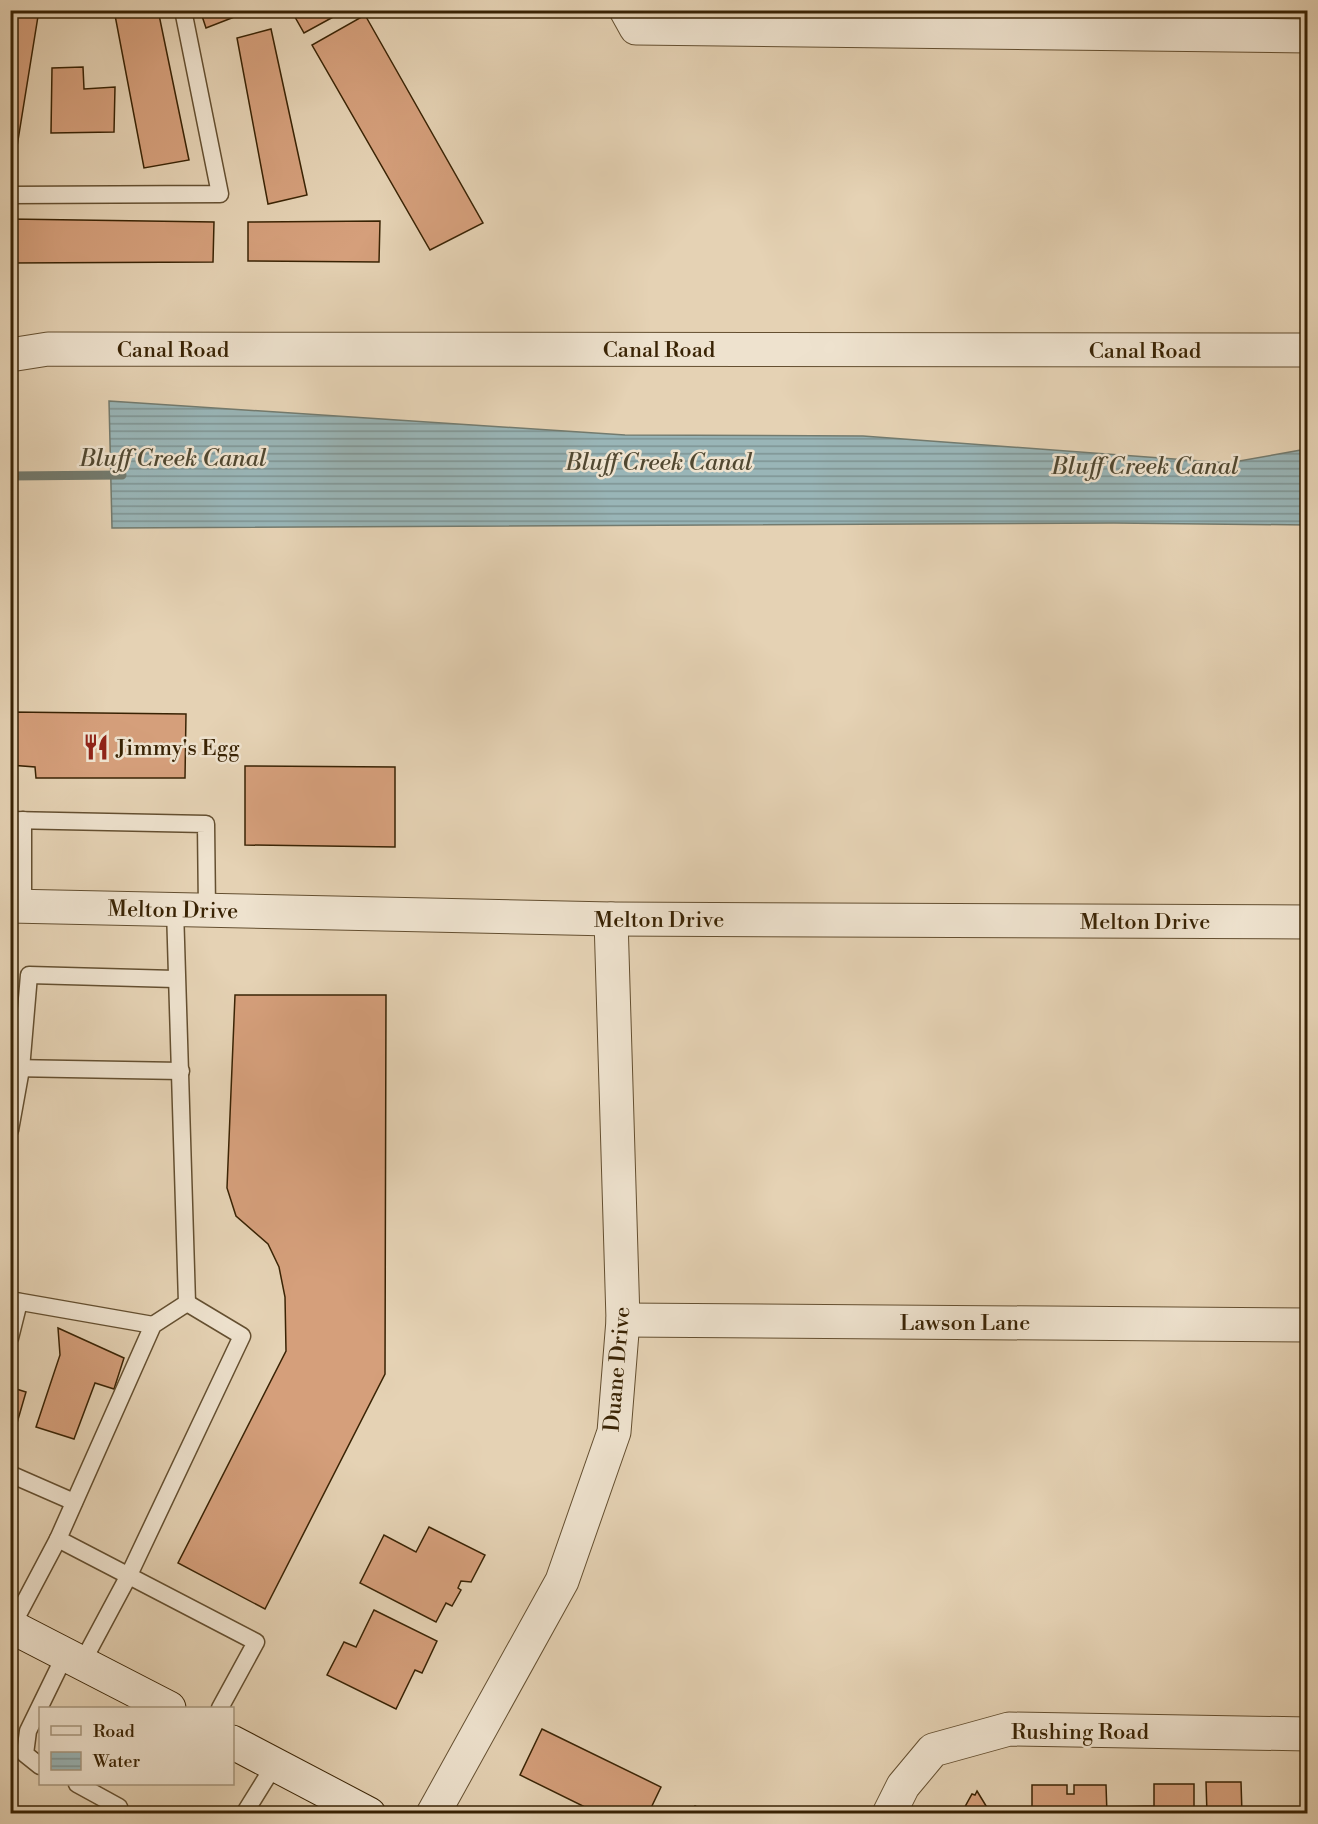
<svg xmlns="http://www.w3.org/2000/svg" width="1318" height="1824" font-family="'Libre Bodoni',serif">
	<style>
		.water { fill: url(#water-rules); stroke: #737b6f; stroke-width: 1.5 }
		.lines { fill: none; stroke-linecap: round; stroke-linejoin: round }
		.stream { stroke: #737b6f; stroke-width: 9 }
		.building { fill: #d59f7b; stroke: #392304; stroke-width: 1.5 }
		.lane-casing { stroke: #644f30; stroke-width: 19 }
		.street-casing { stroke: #644f30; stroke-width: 35 }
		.secondary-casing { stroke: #392304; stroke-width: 35 }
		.lane { stroke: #eee2ce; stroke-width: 16 }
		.street { stroke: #eee2ce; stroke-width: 33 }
		.secondary { stroke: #eee2ce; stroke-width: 33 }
		.labels { text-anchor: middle; stroke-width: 5; stroke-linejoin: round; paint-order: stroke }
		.street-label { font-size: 22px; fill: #392304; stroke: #eee2ce }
		.poi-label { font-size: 22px; fill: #392304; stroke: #eee2ce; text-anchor: start }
		.water-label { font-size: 24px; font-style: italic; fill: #514831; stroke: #eee2ce }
	</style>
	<defs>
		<pattern id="water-rules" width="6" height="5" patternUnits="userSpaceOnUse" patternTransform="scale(1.5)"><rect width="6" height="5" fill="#99b5b7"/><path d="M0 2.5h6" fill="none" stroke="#7e9393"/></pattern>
	</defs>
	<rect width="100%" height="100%" fill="#e5d2b4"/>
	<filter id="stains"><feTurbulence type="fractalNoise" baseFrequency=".00333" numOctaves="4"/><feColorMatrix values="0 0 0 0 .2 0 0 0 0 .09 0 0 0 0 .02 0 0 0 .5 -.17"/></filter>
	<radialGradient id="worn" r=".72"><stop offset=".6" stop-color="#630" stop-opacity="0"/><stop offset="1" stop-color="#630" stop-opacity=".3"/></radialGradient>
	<polygon class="water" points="109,401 625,435 863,436 1228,463 1307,449 1307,525 1114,523 112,528"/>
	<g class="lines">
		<polyline class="stream" points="10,476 122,475"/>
	</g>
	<g class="building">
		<polygon points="10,10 39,10 14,165 10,164"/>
		<polygon points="114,10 158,10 189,160 144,168"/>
		<polygon points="200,10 241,10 242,14 206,28"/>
		<polygon points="291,10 346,10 304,33"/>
		<polygon points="365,15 483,223 430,250 312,45"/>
		<polygon points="271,29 307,195 268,204 237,38"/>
		<polygon points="83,67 84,89 115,87 114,132 51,133 52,68"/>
		<polygon points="10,219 214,222 213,262 10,263"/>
		<polygon points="380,221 379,262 248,261 248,222"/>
		<polygon points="10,712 186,714 185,778 36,778 35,767 10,765"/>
		<polygon points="245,766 395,767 395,847 245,845"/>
		<polygon points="235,995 386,995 385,1374 265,1609 178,1563 286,1351 285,1297 279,1267 268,1244 236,1216 227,1188"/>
		<polygon points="58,1328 124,1358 114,1389 95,1383 74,1439 36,1427 60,1355"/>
		<polygon points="10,1387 26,1392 17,1423 10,1421"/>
		<polygon points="429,1527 485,1555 471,1582 461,1581 458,1588 461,1590 452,1606 446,1603 436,1622 360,1583 384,1535 416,1552"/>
		<polygon points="374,1610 437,1641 422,1673 415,1670 396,1709 327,1675 344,1642 356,1647"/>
		<polygon points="542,1729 661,1787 648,1814 599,1814 520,1775"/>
		<polygon points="1206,1782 1241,1782 1242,1814 1207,1814"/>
		<polygon points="1154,1784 1194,1784 1194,1814 1117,1814 1117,1807 1154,1806"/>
		<polygon points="1032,1785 1067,1785 1067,1794 1074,1794 1074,1785 1106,1785 1107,1814 1032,1814"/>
		<polygon points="977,1791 991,1814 961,1814 972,1794 975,1795"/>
		<polygon points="695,1806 711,1814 691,1814"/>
		<polygon points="1293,1807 1308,1807 1308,1814 1294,1814"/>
	</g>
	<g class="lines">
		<g class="lane-casing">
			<g id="lane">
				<polyline points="10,195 220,194 183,10"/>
				<polyline points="10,820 206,824 207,910"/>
				<polyline points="23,906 23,820"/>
				<polyline points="11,1068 181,1071"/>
				<polyline points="10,1130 21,1069 29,975 175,979"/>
				<polyline points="10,1300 153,1325"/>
				<polyline points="10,1338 19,1302"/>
				<polyline points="10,1474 74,1502"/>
				<polyline points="58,1539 256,1642 220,1708"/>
				<polyline points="12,1626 58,1539 153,1325 187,1303 175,909"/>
				<polyline points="82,1663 128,1577 242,1336 187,1303"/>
				<polyline points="40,1766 25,1754 28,1731 65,1655"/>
				<polyline points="77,1784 119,1807 121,1814"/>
				<polyline points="244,1814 275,1764"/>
			</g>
		</g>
		<g class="street-casing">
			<g id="street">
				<polyline points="626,10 636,28 1308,36"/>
				<polyline points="10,355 48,349 1308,350"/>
				<polyline points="10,906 611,919 1308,922"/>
				<polyline points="623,1320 1308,1325"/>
				<polyline points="433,1814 562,1581 614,1432 623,1320 611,919"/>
				<polyline points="889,1814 903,1786 933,1750 1009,1729 1308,1734"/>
			</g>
		</g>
		<g class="secondary-casing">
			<g id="secondary">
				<polyline points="10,1626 169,1708"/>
				<polyline points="232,1742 369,1814"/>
			</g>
		</g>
		<use href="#lane" class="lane"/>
		<use href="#street" class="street"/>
		<use href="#secondary" class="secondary"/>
	</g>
	<defs>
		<g id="restaurant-bare" transform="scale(2.07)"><path d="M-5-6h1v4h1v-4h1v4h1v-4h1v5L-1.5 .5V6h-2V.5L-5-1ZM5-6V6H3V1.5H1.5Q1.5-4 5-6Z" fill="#8f2418" stroke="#eee2ce" stroke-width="2.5" paint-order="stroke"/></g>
	</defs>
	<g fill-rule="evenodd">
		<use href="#restaurant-bare" x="96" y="747"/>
	</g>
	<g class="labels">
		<g class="street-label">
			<text x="173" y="357">Canal Road</text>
			<text x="659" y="357">Canal Road</text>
			<text x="1145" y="358">Canal Road</text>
			<text transform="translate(173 909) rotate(1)" y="8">Melton Drive</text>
			<text x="659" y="927">Melton Drive</text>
			<text x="1145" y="929">Melton Drive</text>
			<text x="965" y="1330">Lawson Lane</text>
			<text transform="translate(616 1369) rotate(-85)" y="8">Duane Drive</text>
			<text x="1080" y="1739">Rushing Road</text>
		</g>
		<g class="poi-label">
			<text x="116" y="755">Jimmy's Egg</text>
		</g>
		<g class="water-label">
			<text x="173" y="466">Bluff Creek Canal</text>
			<text x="659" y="470">Bluff Creek Canal</text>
			<text x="1145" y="474">Bluff Creek Canal</text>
		</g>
	</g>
	<rect width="1318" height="1824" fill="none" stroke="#e5d2b4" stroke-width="36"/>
	<rect x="12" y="12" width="1294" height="1800" fill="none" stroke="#392304" stroke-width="3"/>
	<rect x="18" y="18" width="1282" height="1788" fill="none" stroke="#392304" stroke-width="1.5"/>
	<rect x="39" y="1707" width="195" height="78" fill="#eee2ce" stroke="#a6967d" stroke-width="1.5"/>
	<rect x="51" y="1726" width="30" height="9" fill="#eee2ce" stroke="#a6967d" stroke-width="1.5"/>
	<text x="93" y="1737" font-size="18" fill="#392304">Road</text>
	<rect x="51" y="1752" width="30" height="18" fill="url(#water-rules)" stroke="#a6967d" stroke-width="1.5"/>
	<text x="93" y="1767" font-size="18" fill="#392304">Water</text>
	<rect width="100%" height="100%" filter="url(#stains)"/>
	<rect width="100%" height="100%" fill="url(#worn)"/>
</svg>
